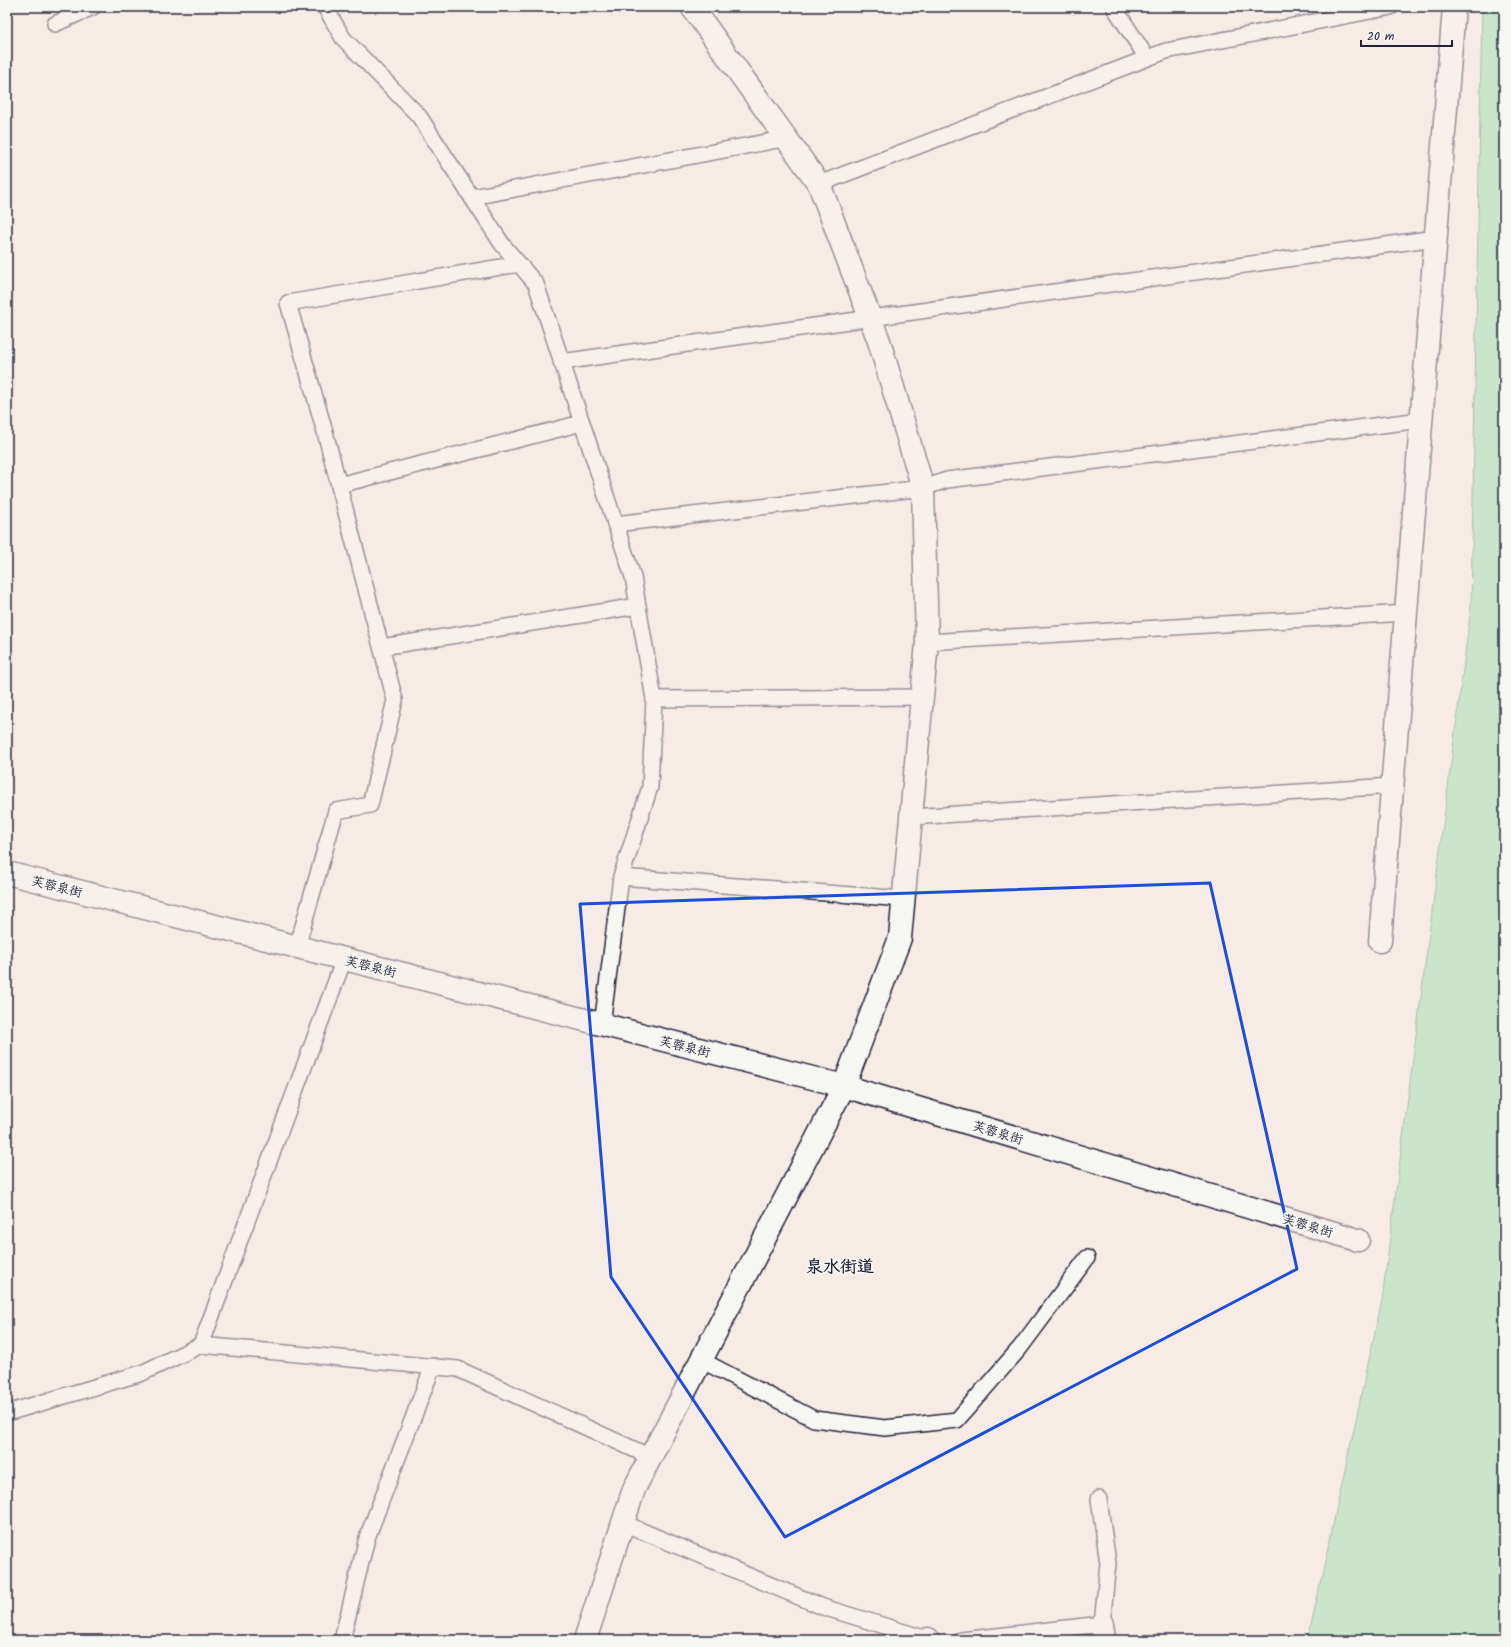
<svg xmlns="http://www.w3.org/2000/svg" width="1511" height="1647" font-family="Kalam,'LXGW WenKai TC',sans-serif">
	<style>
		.green { fill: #94ddad; stroke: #5b8074 }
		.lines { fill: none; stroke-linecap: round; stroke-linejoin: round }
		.lane-casing { stroke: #22223b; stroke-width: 18 }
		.street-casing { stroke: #22223b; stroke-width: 25 }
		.secondary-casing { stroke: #22223b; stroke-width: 25 }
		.lane { stroke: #f6f6f2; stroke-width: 15 }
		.street { stroke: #f6f6f2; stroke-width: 22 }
		.secondary { stroke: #f6f6f2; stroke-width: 22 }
		.marked { fill: none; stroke: #1d4ed8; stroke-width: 3; stroke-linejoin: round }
		.labels { text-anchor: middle; stroke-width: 3.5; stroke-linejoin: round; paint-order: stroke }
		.street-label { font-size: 13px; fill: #22223b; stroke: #f6f6f2 }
		.district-label { font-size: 17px; font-weight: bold; fill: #22223b; stroke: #f6f6f2 }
	</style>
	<rect width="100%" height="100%" fill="#f7ebe6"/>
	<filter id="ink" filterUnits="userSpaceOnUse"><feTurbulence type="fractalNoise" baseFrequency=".025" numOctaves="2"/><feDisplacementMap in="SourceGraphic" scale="8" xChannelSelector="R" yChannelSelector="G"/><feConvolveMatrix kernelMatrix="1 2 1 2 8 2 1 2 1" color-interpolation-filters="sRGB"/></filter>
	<g filter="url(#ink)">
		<polygon class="green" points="1482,7 1504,7 1504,1640 1308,1640 1382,1300 1471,608"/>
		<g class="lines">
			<g class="lane-casing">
				<g id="lane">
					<polyline points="325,7 343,38 419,116 502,244 536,284 633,577 654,699 650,787 621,877 602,1025"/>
					<polyline points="1114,7 1147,58"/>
					<polyline points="55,24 93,7"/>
					<polyline points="819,184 1166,51 1391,7"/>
					<polyline points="472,197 788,138"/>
					<polyline points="561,362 1435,238"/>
					<polyline points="339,485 582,423"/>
					<polyline points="615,524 923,488 947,480 1421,420"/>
					<polyline points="927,642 1406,613"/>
					<polyline points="382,647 638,606"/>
					<polyline points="654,699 922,697"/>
					<polyline points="911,817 1392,786"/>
					<polyline points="621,877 903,899"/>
					<polyline points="297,947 336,811 370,805 395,700 325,432 288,303 519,264"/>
					<polyline points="201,1345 344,959"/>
					<polyline points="701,1360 814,1419 885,1428 957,1420 1020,1348 1087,1258"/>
					<polyline points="7,1413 142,1373 201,1345 458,1369 651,1457"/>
					<polyline points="623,1523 823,1607 930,1640"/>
					<polyline points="342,1640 367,1538 433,1366"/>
					<polyline points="961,1640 1102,1624 1108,1563 1099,1499"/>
				</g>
			</g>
			<g class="street-casing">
				<g id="street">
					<polyline points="1380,941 1454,7"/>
					<polyline points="1102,1624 1104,1640"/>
					<polyline points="928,1639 928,1640"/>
					<polyline points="585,1640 634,1489 844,1086 900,938 927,642 923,488 879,341 819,184 692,7"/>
				</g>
			</g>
			<g class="secondary-casing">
				<polyline id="secondary" points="7,873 844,1086 1358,1240"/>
			</g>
			<use href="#lane" class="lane"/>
			<use href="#street" class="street"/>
			<use href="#secondary" class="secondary"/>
		</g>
	</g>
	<path d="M0 0H1511V1647H0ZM1210,883L1297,1269L785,1537L611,1277L580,904Z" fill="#f7ebe6" fill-opacity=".55" fill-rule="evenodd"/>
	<path class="marked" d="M1210,883L1297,1269L785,1537L611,1277L580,904Z"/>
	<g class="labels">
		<g class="street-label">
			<text transform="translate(57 886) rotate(14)" y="5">芙蓉泉街</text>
			<text transform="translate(371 966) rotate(14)" y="5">芙蓉泉街</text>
			<text transform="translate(685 1046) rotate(14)" y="5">芙蓉泉街</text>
			<text transform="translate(998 1132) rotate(17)" y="5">芙蓉泉街</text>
			<text transform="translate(1308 1225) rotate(17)" y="5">芙蓉泉街</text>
		</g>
		<g class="district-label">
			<text x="840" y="1272">泉水街道</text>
		</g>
	</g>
	<rect width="1511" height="1647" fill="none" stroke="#f6f6f2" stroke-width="24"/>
	<rect x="12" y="12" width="1487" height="1623" fill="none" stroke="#22223b" stroke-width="1.5" filter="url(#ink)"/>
	<path d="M1361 40v6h91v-6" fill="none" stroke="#22223b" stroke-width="2"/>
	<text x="1367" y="40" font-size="12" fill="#22223b" stroke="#f6f6f2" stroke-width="3" paint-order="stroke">20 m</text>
</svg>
